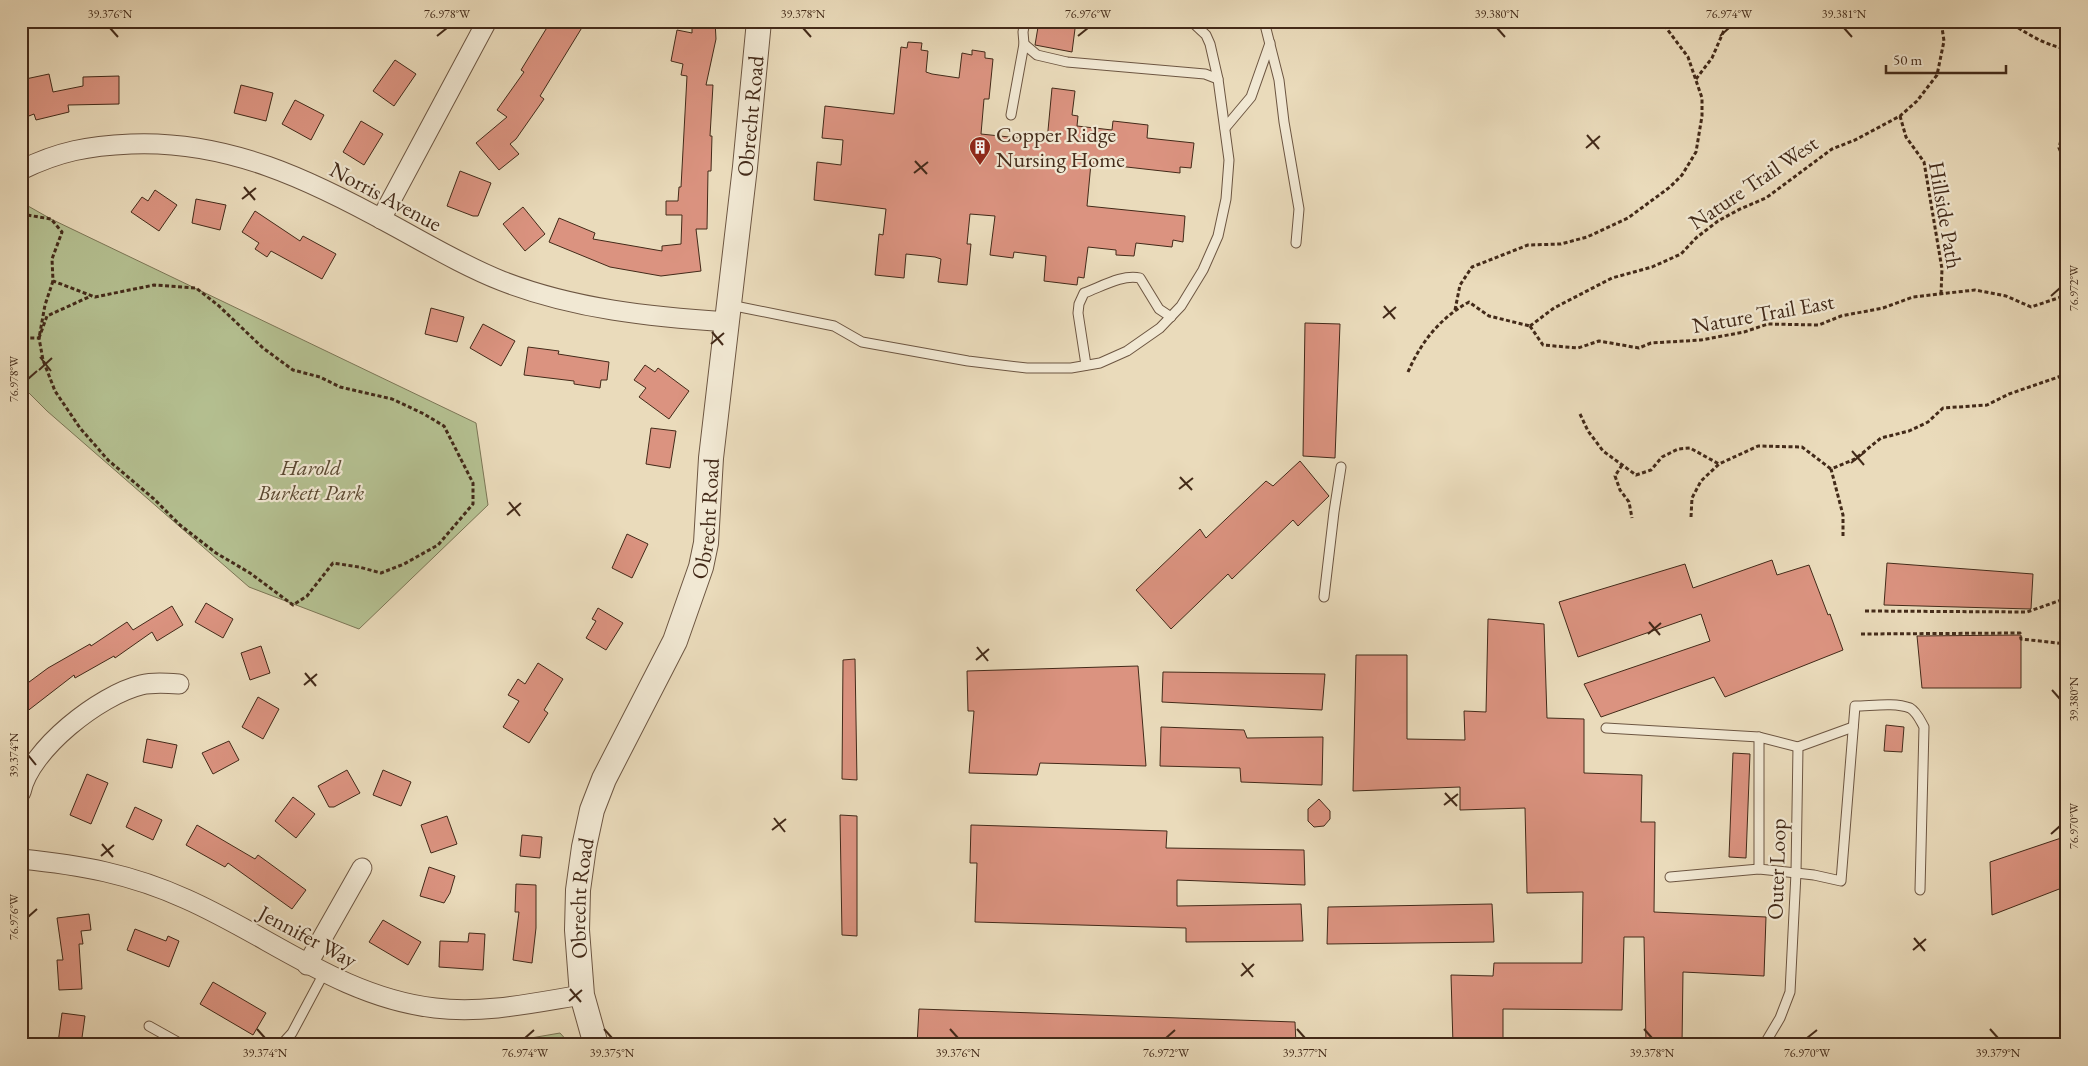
<svg xmlns="http://www.w3.org/2000/svg" width="2088" height="1066" font-family="'EB Garamond',serif">
	<style>
		.green { fill: #b5c192; stroke: #7c7656 }
		.building { fill: #db9380; stroke: #432a19 }
		.lines { fill: none; stroke-linecap: round; stroke-linejoin: round }
		.service-casing { stroke: #6d5642; stroke-width: 11 }
		.minor-casing { stroke: #6d5642; stroke-width: 21 }
		.tertiary-casing { stroke: #6d5642; stroke-width: 26 }
		.path { stroke: #432a19; stroke-width: 3; stroke-dasharray: 4 2.5; stroke-linecap: butt }
		.service { stroke: #f1e8d3; stroke-width: 9 }
		.minor { stroke: #f1e8d3; stroke-width: 19 }
		.tertiary { stroke: #f1e8d3; stroke-width: 24 }
		.ticks { fill: none; stroke: #432a19; stroke-width: 2 }
		.labels { text-anchor: middle; stroke-width: 4.5; stroke-linejoin: round; paint-order: stroke }
		.street-label { font-size: 22px; fill: #432a19; stroke: #f1e8d3 }
		.poi-label { font-size: 22px; fill: #432a19; stroke: #f1e8d3; text-anchor: start }
		.park-label { font-size: 22px; font-style: italic; fill: #5a4831; stroke: #f1e8d3 }
		.neatline { fill: none; stroke: #432a19; stroke-width: 2 }
		.ticks-label { font-size: 12px; text-anchor: middle; fill: #432a19 }
	</style>
	<rect width="100%" height="100%" fill="#eadbbb"/>
	<filter id="stains"><feTurbulence type="fractalNoise" baseFrequency=".004" numOctaves="4"/><feColorMatrix values="0 0 0 0 .2 0 0 0 0 .09 0 0 0 0 .02 0 0 0 .5 -.17"/></filter>
	<radialGradient id="worn" r=".72"><stop offset=".6" stop-color="#630" stop-opacity="0"/><stop offset="1" stop-color="#630" stop-opacity=".3"/></radialGradient>
	<g class="green">
		<polygon points="21,202 51,219 476,423 488,505 359,629 249,587 47,411 21,385"/>
		<polygon points="560,1033 571,1045 490,1045"/>
	</g>
	<g class="building">
		<polygon points="551,21 586,21 540,96 544,99 516,139 510,144 519,154 499,170 476,143 507,117 497,110 524,72 521,70"/>
		<polygon points="692,21 715,21 716,39 706,85 713,85 710,136 712,136 711,171 708,171 707,229 696,229 701,271 661,276 610,267 549,242 559,218 595,233 593,239 662,251 662,246 681,244 682,215 666,215 666,201 678,201 679,187 681,187 687,76 681,75 683,64 671,61 677,30 692,33"/>
		<polygon points="1039,21 1076,21 1072,52 1035,45"/>
		<polygon points="908,42 922,43 921,50 928,51 926,72 932,74 959,78 962,53 972,55 972,50 985,52 985,58 993,59 989,99 984,99 981,134 1047,141 1052,88 1075,91 1072,115 1078,116 1077,126 1112,130 1113,121 1148,125 1147,138 1194,143 1191,168 1180,167 1180,173 1091,163 1087,206 1185,216 1183,242 1173,240 1172,247 1136,243 1134,256 1116,255 1116,250 1088,247 1084,278 1078,277 1077,285 1044,281 1046,256 1014,252 1013,258 990,255 995,216 970,214 967,244 971,244 967,285 938,282 941,259 935,257 906,254 904,278 875,275 879,234 883,235 886,209 814,200 817,162 841,165 843,140 822,138 825,106 894,114 901,47 907,48"/>
		<polygon points="395,60 416,74 394,106 373,91"/>
		<polygon points="49,74 53,92 83,86 83,77 119,76 119,104 68,105 69,112 36,120 34,114 21,119 21,80"/>
		<polygon points="241,85 273,93 266,121 234,113"/>
		<polygon points="295,100 324,115 311,140 282,124"/>
		<polygon points="361,121 383,134 364,165 343,152"/>
		<polygon points="460,171 491,183 478,216 473,216 447,206"/>
		<polygon points="155,190 177,205 159,231 131,212 142,197 148,201"/>
		<polygon points="196,199 226,205 220,230 192,223"/>
		<polygon points="523,207 545,234 525,251 503,224"/>
		<polygon points="255,211 300,241 303,236 336,254 322,279 271,251 267,257 255,249 259,243 242,232"/>
		<polygon points="431,308 464,317 457,342 425,334"/>
		<polygon points="1305,323 1340,324 1335,458 1303,456"/>
		<polygon points="483,324 515,341 501,366 470,348"/>
		<polygon points="528,347 559,351 558,354 609,362 607,380 601,380 600,388 574,384 574,381 524,375"/>
		<polygon points="645,365 655,372 658,368 689,391 669,419 639,397 646,388 634,380"/>
		<polygon points="651,428 676,431 670,468 646,464"/>
		<polygon points="1300,461 1329,496 1298,526 1293,520 1232,579 1228,574 1171,629 1136,590 1200,529 1206,538 1266,481 1273,486"/>
		<polygon points="627,534 648,544 632,578 612,568"/>
		<polygon points="1772,560 1777,575 1809,565 1828,615 1830,614 1843,650 1725,697 1714,677 1601,717 1584,684 1710,641 1701,614 1578,657 1559,602 1685,564 1693,588"/>
		<polygon points="1887,563 2033,574 2031,609 1884,605"/>
		<polygon points="206,603 233,619 223,638 195,622"/>
		<polygon points="172,606 183,625 157,641 152,632 115,658 114,656 75,678 74,675 21,716 21,688 48,668 90,644 91,646 127,622 133,630"/>
		<polygon points="598,608 623,623 606,650 586,638 596,621 592,619"/>
		<polygon points="1488,619 1544,624 1547,718 1584,719 1584,773 1642,775 1641,822 1655,822 1654,912 1766,917 1764,976 1683,972 1682,1045 1646,1045 1644,937 1624,937 1622,1010 1503,1009 1503,1042 1486,1042 1486,1045 1453,1045 1451,975 1493,976 1494,963 1582,963 1583,892 1527,893 1525,808 1460,810 1460,787 1353,791 1356,655 1407,655 1407,739 1465,740 1464,711 1486,712"/>
		<polygon points="2021,635 2021,688 1922,688 1917,636"/>
		<polygon points="261,646 270,673 250,680 241,653"/>
		<polygon points="855,659 857,780 842,779 843,660"/>
		<polygon points="538,663 563,679 544,710 548,713 529,743 503,727 519,701 508,695 518,679 525,684"/>
		<polygon points="1138,666 1146,766 1040,763 1037,775 969,773 974,711 968,711 967,671"/>
		<polygon points="1163,672 1325,674 1322,710 1162,702"/>
		<polygon points="258,697 279,709 263,739 242,727"/>
		<polygon points="1886,725 1904,727 1902,752 1884,751"/>
		<polygon points="1161,727 1244,730 1247,738 1323,737 1322,785 1241,782 1240,768 1160,766"/>
		<polygon points="147,739 177,745 172,768 143,762"/>
		<polygon points="229,741 239,760 213,774 202,753"/>
		<polygon points="1733,753 1750,754 1746,858 1729,857"/>
		<polygon points="347,770 360,793 334,807 329,807 318,786"/>
		<polygon points="383,770 411,782 401,806 373,795"/>
		<polygon points="87,774 108,783 91,824 70,815"/>
		<polygon points="293,797 315,814 296,838 275,821"/>
		<polygon points="1319,799 1330,811 1330,819 1324,826 1314,827 1308,821 1308,809"/>
		<polygon points="135,807 162,820 153,840 126,827"/>
		<polygon points="840,815 857,816 857,936 842,935"/>
		<polygon points="447,816 457,844 431,853 421,825"/>
		<polygon points="197,825 255,859 258,855 306,890 292,909 228,863 225,867 186,845"/>
		<polygon points="971,825 1167,831 1166,848 1304,850 1305,885 1177,880 1177,906 1301,904 1303,941 1186,942 1186,928 975,922 977,863 970,863"/>
		<polygon points="522,835 542,837 540,858 520,856"/>
		<polygon points="2067,836 2067,886 1992,915 1990,862"/>
		<polygon points="429,867 455,876 450,893 444,903 420,896"/>
		<polygon points="516,884 536,885 536,928 532,963 513,960 519,912 515,912"/>
		<polygon points="1492,904 1494,942 1327,944 1328,907"/>
		<polygon points="89,914 91,930 81,931 83,944 79,944 82,989 59,990 57,960 63,960 57,918"/>
		<polygon points="383,920 421,942 408,965 369,942"/>
		<polygon points="135,929 166,941 168,936 179,941 169,967 127,950"/>
		<polygon points="469,933 485,934 483,970 439,967 440,941 468,942"/>
		<polygon points="213,982 266,1013 253,1035 200,1004"/>
		<polygon points="919,1009 1295,1022 1296,1045 917,1045"/>
		<polygon points="62,1013 85,1016 81,1045 58,1043"/>
	</g>
	<g class="lines">
		<g class="service-casing">
			<g id="service">
				<polyline points="1264,21 1279,80 1284,122 1299,209 1296,243"/>
				<polyline points="1024,44 1037,55 1067,62 1205,74 1218,79"/>
				<polyline points="1011,115 1024,44 1023,32 1025,21"/>
				<polyline points="1225,128 1251,97 1270,43"/>
				<polyline points="730,305 834,326 862,342 968,361 1027,368 1071,368 1100,363 1127,351 1160,328 1181,306 1203,270 1218,236 1226,199 1229,160 1218,79 1210,44 1206,35 1191,21"/>
				<path d="M1086,365L1078,313L1079,304L1084,293C1101,287 1122,274 1140,278L1159,309L1171,317"/>
				<polyline points="1324,597 1334,512 1341,467"/>
				<polyline points="1606,728 1759,737"/>
				<path d="M1798,747L1759,737V869L1814,875L1841,881L1855,706C1871,706 1894,702 1910,708C1917,712 1920,720 1924,727L1920,890"/>
				<polyline points="1670,877 1759,869"/>
				<polyline points="149,1026 183,1045"/>
				<polyline points="281,1045 292,1033 324,973"/>
				<polyline points="1764,1045 1780,1018 1790,992 1796,873 1798,747 1853,727"/>
			</g>
		</g>
		<g class="minor-casing">
			<g id="minor">
				<path d="M21,170C60,151 88,146 131,144C228,140 311,180 394,226C429,245 464,266 502,281C574,309 651,317 728,322"/>
				<polyline points="381,219 487,21"/>
				<path d="M21,792C30,749 100,695 141,685C153,682 166,683 179,684"/>
				<path d="M21,859C81,865 131,874 186,899C270,936 341,997 435,1008C484,1014 533,1003 582,995"/>
				<polyline points="307,965 362,868"/>
			</g>
		</g>
		<g class="tertiary-casing">
			<g id="tertiary">
				<path id="s1" d="M596,1045L582,995L577,930L578,890L584,847L592,810L604,779L675,641L701,567L706,543L711,458L745,167L759,21"/>
			</g>
		</g>
		<g class="path">
			<path d="M2007,21C2027,33 2043,45 2067,49"/>
			<polyline points="1696,79 1712,58 1728,21"/>
			<polyline points="1900,116 1906,137 1924,162 1942,269 1941,294"/>
			<polyline points="2067,116 2059,148 2067,166"/>
			<polyline points="21,214 51,219 62,232 52,259 53,281 95,297 154,285 196,288 219,306 263,348 293,370 320,377 340,387 392,399 424,414 444,426 473,483 473,504 438,545 404,564 381,573 359,567 333,563 307,596 293,605 250,573 216,553 180,525 154,499 108,460 80,428 55,391 43,360 39,338 21,338"/>
			<polyline points="53,281 45,305 39,338 47,316 91,296"/>
			<polyline points="1455,310 1460,285 1472,267 1528,245 1561,244 1587,237 1628,218 1670,187 1682,175 1696,152 1702,116 1702,98 1688,57 1661,21"/>
			<polyline points="1530,326 1543,345 1578,348 1599,341 1639,348 1651,343 1701,340 1744,332 1768,324 1819,325 1841,316 1883,308 1913,297 1975,290 2006,296 2031,307 2067,295"/>
			<polyline points="1530,326 1554,308 1612,278 1652,267 1681,254 1696,238 1718,221 1740,209 1766,198 1832,149 1855,140 1900,116 1917,101 1937,75 1944,41 1941,21"/>
			<path d="M1408,372C1421,342 1440,318 1469,302L1489,316L1530,326"/>
			<polyline points="1580,414 1588,431 1603,451 1636,475 1651,470 1662,457 1678,449 1690,448 1719,464"/>
			<polyline points="1622,465 1615,476 1620,490 1629,502 1632,518"/>
			<polyline points="1691,517 1692,498 1701,481 1719,464 1758,446 1802,447 1831,469"/>
			<polyline points="1843,536 1843,515 1831,469 1855,459 1881,438 1909,431 1928,422 1943,408 1987,405 2009,394 2067,374"/>
			<polyline points="1865,611 2027,612 2067,598"/>
			<polyline points="1861,634 2020,633 2021,639 2067,644"/>
		</g>
		<use href="#service" class="service"/>
		<use href="#minor" class="minor"/>
		<use href="#tertiary" class="tertiary"/>
	</g>
	<path class="ticks" d="M110,28L118,37M803,28L811,37M1497,28L1505,37M1844,28L1852,37M437,36L447,28M1078,36L1088,28M1720,36L1729,28M1587,135L1599,149M1586,148L1600,136M915,161L927,174M914,173L928,162M244,187L255,200M242,199L256,188M2051,296L2060,288M1384,306L1395,319M1383,318L1396,307M712,332L723,345M711,344L724,333M40,357L51,371M39,370L52,358M28,379L37,371M1852,451L1864,465M1851,463L1865,452M1180,477L1192,490M1179,489L1193,478M509,502L520,516M507,515L521,503M1649,622L1660,635M1648,634L1661,623M977,647L988,661M976,660L989,649M305,673L316,686M304,685L317,674M2052,690L2060,699M28,755L36,765M1445,793L1457,806M1444,805L1458,794M774,818L785,832M772,830L786,819M2051,834L2060,826M102,844L113,857M101,856L114,845M28,917L37,909M1914,938L1925,951M1913,950L1926,939M1242,963L1253,977M1241,976L1254,964M570,989L581,1002M569,1001L582,990M257,1029L265,1038M604,1029L612,1038M950,1029L958,1038M1297,1029L1305,1038M1644,1029L1652,1038M1990,1029L1998,1038M525,1038L534,1030M1166,1038L1175,1030M1807,1038L1817,1030"/>
	<defs>
		<g id="building-pin" transform="scale(1.125)"><path d="M0 17L-7.5 6A9.5 9.5 0 1 1 7.5 6Z" fill="#8f2418" stroke="#f1e8d3"/><path d="M-4-6H4V6H1V3H-1V6H-4ZM-2.5-4.3h1.7v1.8h-1.7ZM.8-4.3h1.7v1.8H.8ZM-2.5-1h1.7V.8h-1.7ZM.8-1h1.7V.8H.8Z" fill="#fff"/></g>
	</defs>
	<g fill-rule="evenodd">
		<use href="#building-pin" x="980" y="147"/>
	</g>
	<g class="labels">
		<g class="street-label">
			<text dy="8" stroke="none"><textPath href="#s1" startOffset="959">Obrecht Road</textPath></text>
			<text transform="translate(1753 182) rotate(-34)" y="8">Nature Trail West</text>
			<text transform="translate(386 196) rotate(28)" y="8">Norris Avenue</text>
			<text transform="translate(1946 215) rotate(80)" y="8">Hillside Path</text>
			<text transform="translate(1763 313) rotate(-10)" y="8">Nature Trail East</text>
			<text dy="8" stroke="none"><textPath href="#s1" startOffset="554">Obrecht Road</textPath></text>
			<text transform="translate(1776 869) rotate(-88)" y="8">Outer Loop</text>
			<text dy="8" stroke="none"><textPath href="#s1" startOffset="149">Obrecht Road</textPath></text>
			<text transform="translate(308 936) rotate(28)" y="8">Jennifer Way</text>
		</g>
		<g class="poi-label">
			<text x="996" y="142">Copper Ridge<tspan x="996" dy="25">Nursing Home</tspan></text>
		</g>
		<g class="park-label">
			<text x="311" y="475">Harold<tspan x="311" dy="25">Burkett Park</tspan></text>
		</g>
	</g>
	<rect width="2088" height="1066" fill="none" stroke="#eadbbb" stroke-width="55"/>
	<path d="M1886 65v8h120v-8" fill="none" stroke="#432a19" stroke-width="2.5"/>
	<text x="1893" y="65" font-size="15" fill="#432a19" stroke="#f1e8d3" stroke-width="4" paint-order="stroke">50 m</text>
	<rect x="28" y="28" width="2032" height="1010" class="neatline"/>
	<g class="ticks-label">
		<text x="110" y="18">39.376°N</text>
		<text x="447" y="18">76.978°W</text>
		<text x="803" y="18">39.378°N</text>
		<text x="1088" y="18">76.976°W</text>
		<text x="1497" y="18">39.380°N</text>
		<text x="1729" y="18">76.974°W</text>
		<text x="1844" y="18">39.381°N</text>
		<text transform="translate(2074 288) rotate(-90)" y="4">76.972°W</text>
		<text transform="translate(14 379) rotate(-90)" y="4">76.978°W</text>
		<text transform="translate(2074 699) rotate(-90)" y="4">39.380°N</text>
		<text transform="translate(14 755) rotate(-90)" y="4">39.374°N</text>
		<text transform="translate(2074 826) rotate(-90)" y="4">76.970°W</text>
		<text transform="translate(14 917) rotate(-90)" y="4">76.976°W</text>
		<text x="265" y="1057">39.374°N</text>
		<text x="525" y="1057">76.974°W</text>
		<text x="612" y="1057">39.375°N</text>
		<text x="958" y="1057">39.376°N</text>
		<text x="1166" y="1057">76.972°W</text>
		<text x="1305" y="1057">39.377°N</text>
		<text x="1652" y="1057">39.378°N</text>
		<text x="1807" y="1057">76.970°W</text>
		<text x="1998" y="1057">39.379°N</text>
	</g>
	<rect width="100%" height="100%" filter="url(#stains)"/>
	<rect width="100%" height="100%" fill="url(#worn)"/>
</svg>
